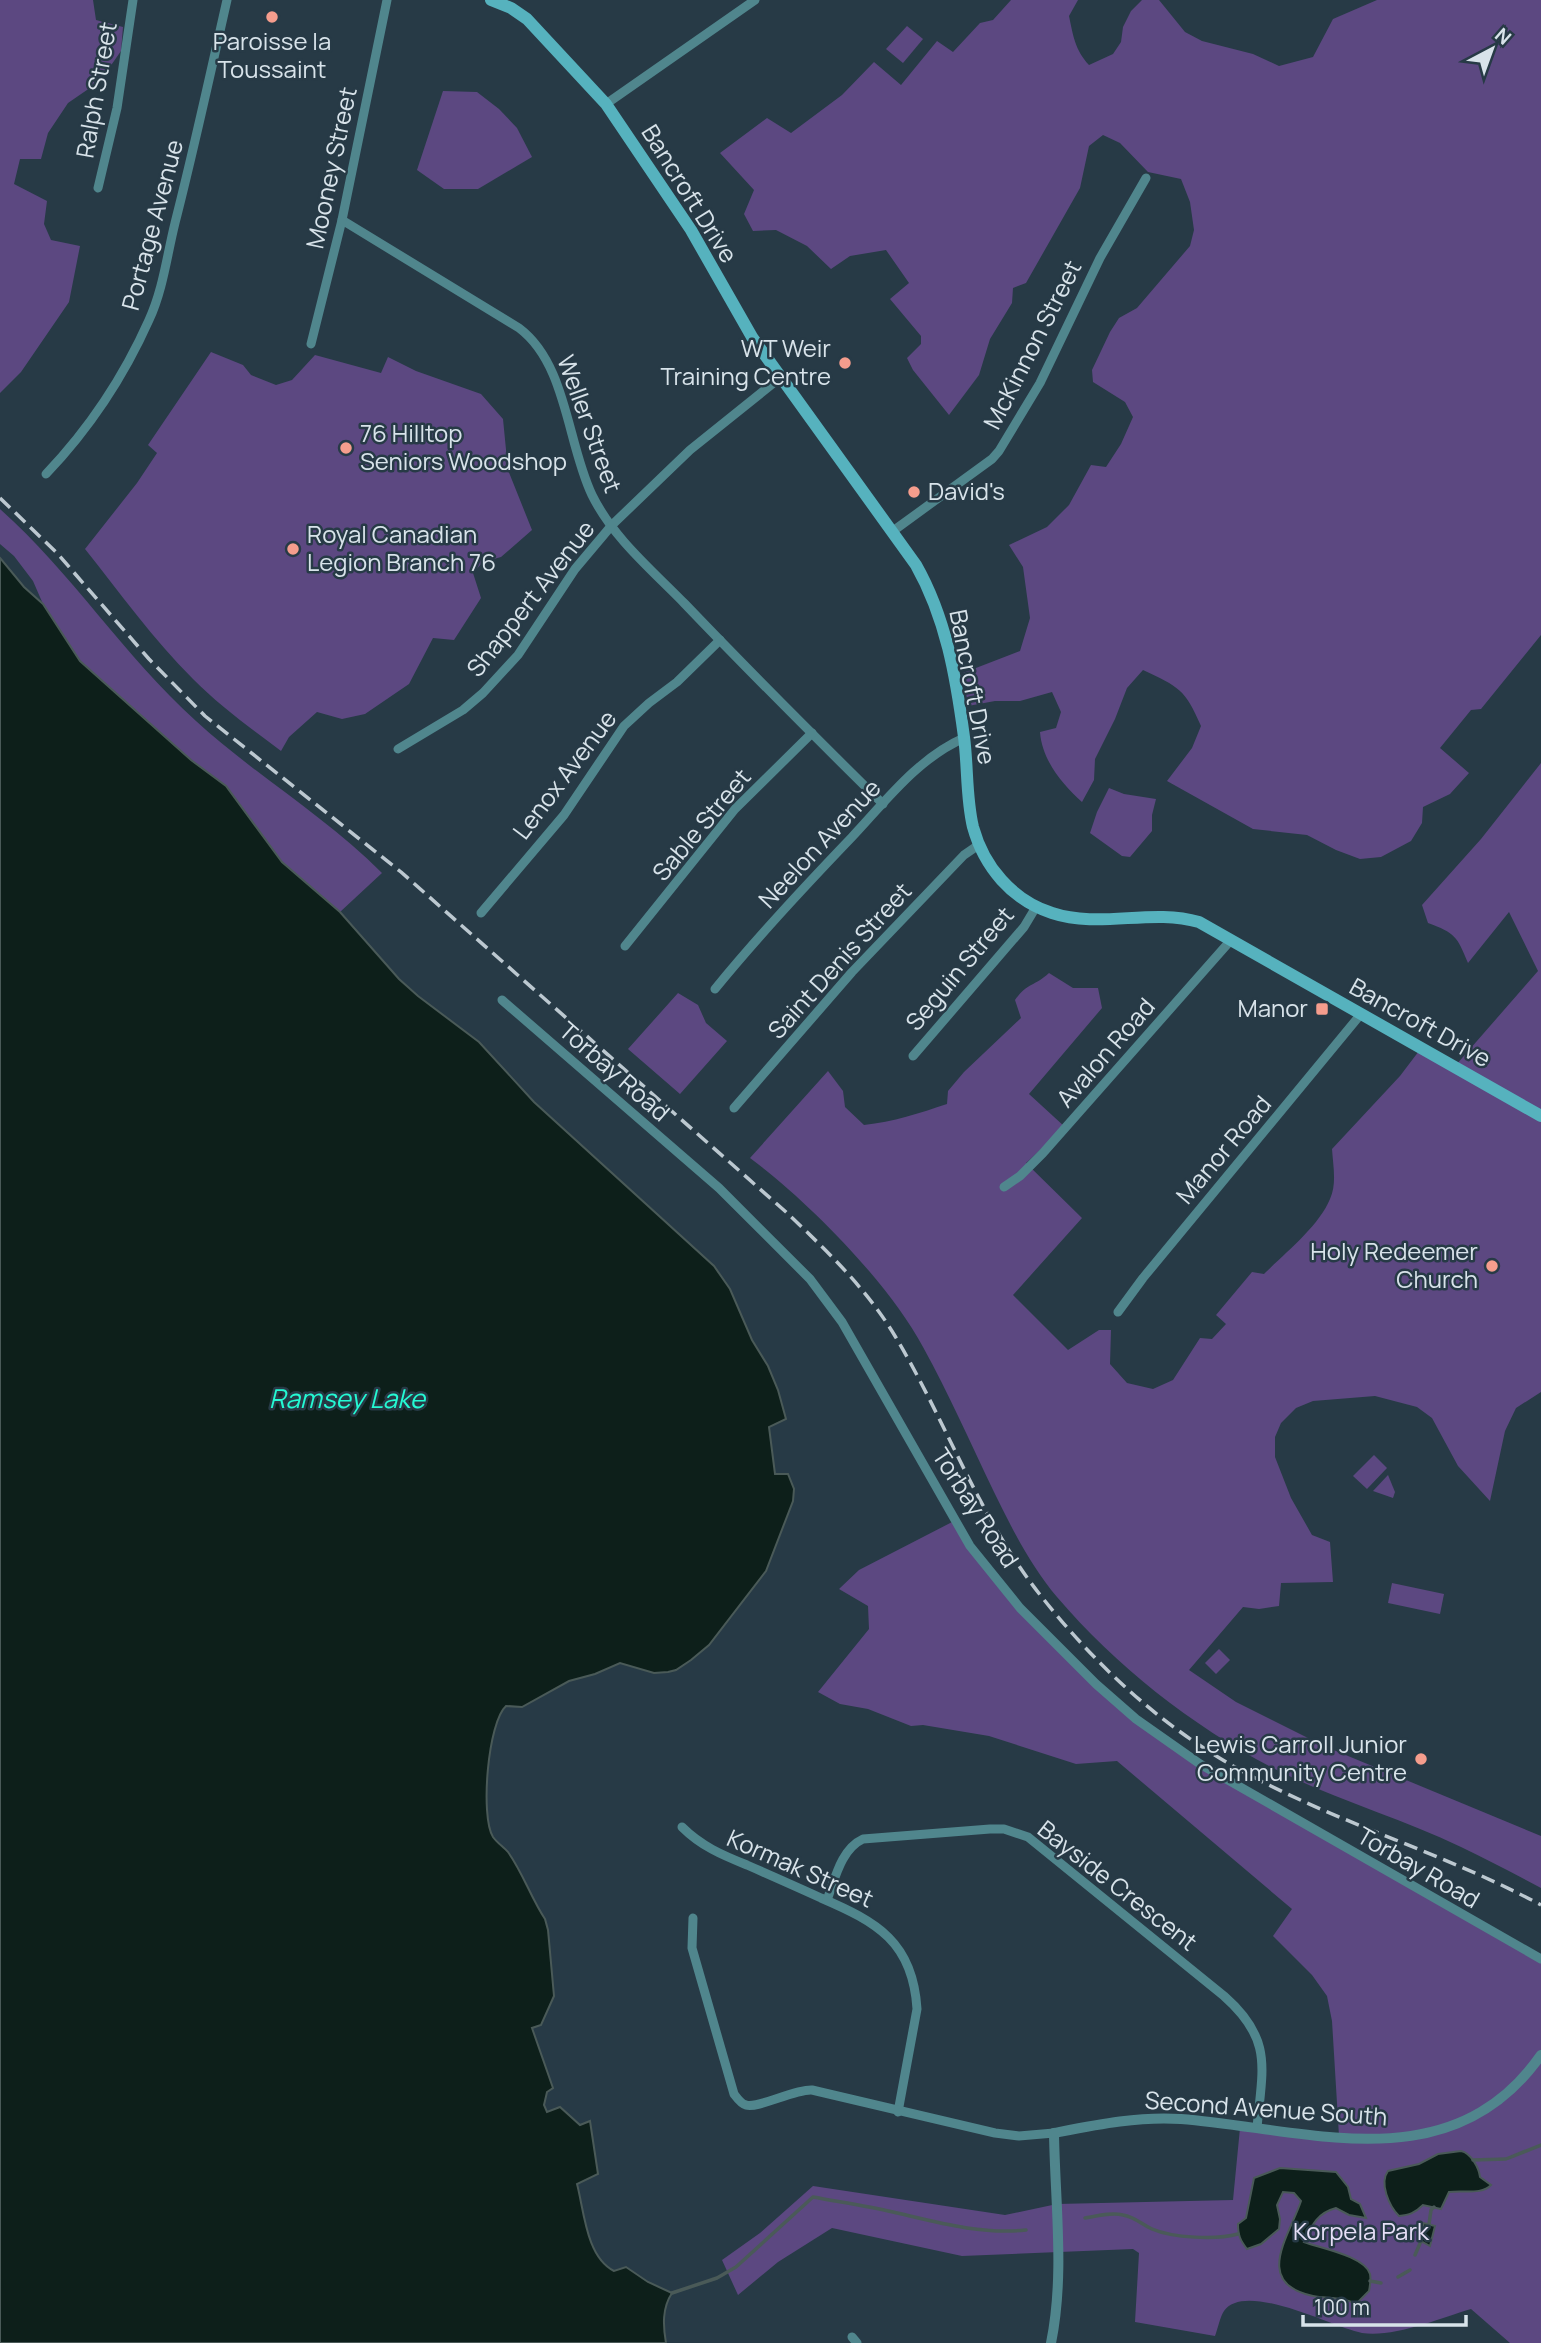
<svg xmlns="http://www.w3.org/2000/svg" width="1541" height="2343" font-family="Manrope,sans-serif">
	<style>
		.green { fill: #5c4881 }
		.water { fill: #0d1f1a; stroke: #4a5a58; stroke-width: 2 }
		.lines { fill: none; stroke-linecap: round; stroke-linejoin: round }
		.stream { stroke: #4a5a58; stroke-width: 3.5 }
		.minor { stroke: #50868d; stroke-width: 9 }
		.tertiary { stroke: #50868d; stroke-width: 10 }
		.secondary { stroke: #56b2be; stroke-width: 12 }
		.rail { stroke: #bcc8d0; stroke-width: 3.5; stroke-dasharray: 14 7; stroke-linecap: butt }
		.poi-dot { fill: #f59d8d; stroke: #273a46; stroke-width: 2.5 }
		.labels { text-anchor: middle; stroke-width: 5; stroke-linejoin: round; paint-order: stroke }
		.poi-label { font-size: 24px; fill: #d8e3ea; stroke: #273a46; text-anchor: end }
		.street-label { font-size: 24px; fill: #d8e3ea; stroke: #273a46 }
		.park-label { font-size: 24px; fill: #e6dff7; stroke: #273a46 }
		.water-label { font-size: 26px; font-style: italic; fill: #24f9d3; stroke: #273a46 }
	</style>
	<rect width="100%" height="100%" fill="#273a46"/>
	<g class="green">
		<polygon points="0,0 93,0 96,20 123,27 121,51 100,81 68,103 48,133 41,159 20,159 14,184 47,201 44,224 51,240 80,246 69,302 21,372 0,393"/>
		<path d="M1011,0H1078L1069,16C1073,35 1075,50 1089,65L1113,54L1121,42L1123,27L1131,11L1142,0H1159L1185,32L1202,41L1253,54L1279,66L1313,57L1333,19L1377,0H1541V635L1481,709L1471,710L1440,748L1469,773L1450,794L1423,807L1422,823L1411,841L1381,857L1360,859L1336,850L1307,835L1253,829L1167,781L1192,748L1201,726C1185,689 1179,687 1143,670L1127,688L1115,719L1095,759L1094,780L1082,802C1062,784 1042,760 1040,732L1056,728L1061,712L1052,692L1020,701H995L968,706L963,673L1020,651L1030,618L1023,567L1009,545L1047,527L1069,505L1091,465L1106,467L1121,444L1133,417L1125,402L1093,382L1092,370L1110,332L1119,318L1137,308L1190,246L1194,230L1190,202L1181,179L1148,172L1120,143L1103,135L1089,146L1080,188L1026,283L1013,288L1012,303L990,339L979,375L949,415L913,370L907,358L921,344V336L890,299L909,283L886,250L850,256L831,269L807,246L776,230L753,231L744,214L754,190L720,153L767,118L791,133L842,95L874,62L901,85L937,41L953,52L980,23L993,20Z"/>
		<polygon points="907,26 923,39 903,63 886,49"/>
		<polygon points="443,91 477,92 499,109 517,128 532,157 478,189 444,189 417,170"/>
		<path d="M211,352L243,365L251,375L276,385L292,380L315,355L381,373L388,357L416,371L481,394L503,419L508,470L532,530L501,557L483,562L473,573L481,598L454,640L433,638L409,684L365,714L342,719L317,712L289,737L281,751C250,728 220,706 193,679C153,639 120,593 85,549L137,483L157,453L148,445Z"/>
		<path d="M0,509C72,573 124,656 196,721C255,775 325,816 382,873L340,912L282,862L226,786L191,760L80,661L43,604L33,581L14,556L0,544Z"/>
		<path d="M1541,763V1392L1516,1408L1505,1431L1490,1501L1458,1466L1432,1418L1417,1407L1375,1396L1313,1401L1296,1408L1281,1423L1275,1437V1457L1291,1498L1312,1535L1330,1542L1333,1582L1281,1583L1279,1606L1259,1609L1243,1607L1189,1670L1236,1702L1324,1746L1541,1836V1888C1515,1874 1488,1860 1461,1847C1399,1817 1332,1799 1271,1767C1191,1725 1116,1666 1057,1597C1031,1566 1012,1529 994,1492C971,1444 949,1394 923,1347C888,1282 809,1202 750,1158L828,1071L843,1091L845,1107L864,1125C893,1122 920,1113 947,1104L948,1091L964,1072L1021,1018L1015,1000C1027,983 1035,986 1049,973L1073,988H1098L1102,1008L1029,1094L1065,1127L1026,1163L1082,1218L1013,1295L1068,1350L1099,1330H1111L1110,1364L1127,1383L1153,1389L1173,1380L1200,1338L1212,1339L1226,1324L1216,1315L1252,1272L1264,1274C1285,1253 1319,1226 1330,1199C1337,1184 1333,1165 1332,1149L1400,1076L1422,1047L1456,1065L1538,971L1509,912L1468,963C1457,936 1455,933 1428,923L1422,905L1481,839Z"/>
		<polygon points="1109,788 1124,794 1156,799 1152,815 1152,831 1130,857 1122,856 1090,833 1097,812"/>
		<polygon points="678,993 698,1005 706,1023 727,1041 680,1094 628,1049"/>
		<polygon points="1374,1455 1387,1468 1367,1489 1353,1476"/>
		<polygon points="1388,1475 1395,1492 1393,1498 1373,1491"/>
		<path d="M956,1520L971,1545L1053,1642L1168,1742L1541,1958V2343H1510L1471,2309C1441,2318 1393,2338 1362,2333C1334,2328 1245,2280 1224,2311C1220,2317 1218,2328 1215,2336L1135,2322L1139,2253L1133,2249L962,2256L832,2228L778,2262L738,2295L722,2260L760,2233L813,2186L1005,2215L1057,2204L1233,2200L1240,2128L1339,2136L1332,2021L1327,1996L1312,1975L1273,1936L1292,1909L1117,1761L1076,1764L989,1736L923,1725L911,1726L868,1709L840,1704L818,1692L869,1629L868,1606L839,1589L859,1570Z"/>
		<polygon points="1392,1583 1444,1594 1440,1614 1388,1603"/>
		<polygon points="1219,1649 1230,1660 1216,1674 1205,1663"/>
	</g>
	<g class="water">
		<path d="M0,558L24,587L43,604L80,661L191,760L226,786L282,862L340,912L399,979L418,996L479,1042L534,1102L714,1266L730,1289L752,1340L768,1366L778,1390L786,1419L769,1427L775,1474H788L794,1489L793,1501L766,1571L709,1645L691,1660L676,1670L668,1672L654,1673L620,1663L595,1674L569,1681L522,1707L506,1706C488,1722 480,1816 493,1837C497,1843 504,1847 508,1852C523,1873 531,1898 545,1919L548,1930L554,1996L541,2025L532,2028L553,2088L547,2092L544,2105L547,2112L560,2107L580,2125L590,2121L598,2174L577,2184C584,2210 586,2257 614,2271L626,2267L648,2282L672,2293C662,2308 663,2326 666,2343H0Z"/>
		<path d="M1461,2151C1471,2153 1479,2168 1480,2177L1491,2185C1482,2195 1463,2190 1449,2192L1441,2209L1423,2205C1415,2213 1409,2215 1399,2216C1389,2206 1379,2183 1388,2171L1419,2164L1438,2154Z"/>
		<path d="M1280,2168L1336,2172L1348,2187L1351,2199L1360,2204L1366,2218L1349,2215L1336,2208C1317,2213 1312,2225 1304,2242C1319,2248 1365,2256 1370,2274C1371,2279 1370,2286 1369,2291L1356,2304C1342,2296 1327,2299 1313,2296C1252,2283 1290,2235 1301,2201L1294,2193L1283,2192L1277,2205L1280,2219L1279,2229L1261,2244L1247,2249C1240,2240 1238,2235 1238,2224L1246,2218L1254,2178Z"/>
		<polygon points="1423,2223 1435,2226 1430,2246 1421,2241 1424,2234"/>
	</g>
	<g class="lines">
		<g class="stream">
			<polyline points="1473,2160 1506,2159 1541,2145"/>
			<path d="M1085,2218C1097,2216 1111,2212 1123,2215C1135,2217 1141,2224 1152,2229C1173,2238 1216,2240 1238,2234"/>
			<polyline points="1429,2224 1431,2210 1434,2207"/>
			<polyline points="1415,2255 1421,2241"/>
			<polyline points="1398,2277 1410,2270"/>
			<polyline points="1370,2281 1381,2283"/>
			<path d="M672,2293L717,2278L736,2267L813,2197C840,2202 867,2206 893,2212C936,2222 981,2235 1026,2230"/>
		</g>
		<g class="minor">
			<polyline points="606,104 755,0"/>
			<polyline points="98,188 117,108 133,0"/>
			<path d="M342,220L519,328C567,364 567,443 592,495C613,538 653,571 685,604C750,672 816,738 883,804"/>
			<polyline points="311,344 342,220 387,0"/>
			<path d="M46,474C88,430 124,376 149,320C163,290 167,255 175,223C194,149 210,75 227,0"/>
			<polyline points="893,531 992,459 999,451 1040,383 1100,258 1146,178"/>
			<polyline points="398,749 463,710 483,693 518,655 575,569 612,525 690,450 781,377"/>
			<polyline points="481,913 564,815 624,726 649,703 677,682 720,640"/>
			<polyline points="625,946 735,809 812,733"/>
			<path d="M715,989C758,936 805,886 852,837C885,802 918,758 964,738"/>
			<polyline points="502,1000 719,1188 810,1279 842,1322 970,1546 1020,1608 1096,1684 1136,1719 1200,1764 1541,1959"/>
			<polyline points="913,1056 1024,927 1036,907"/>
			<polyline points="734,1108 852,972 964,855 980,844"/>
			<polyline points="1004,1187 1020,1176 1043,1153 1231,940"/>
			<polyline points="1118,1312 1143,1278 1361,1014"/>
			<path d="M682,1827C701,1846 722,1855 747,1865C772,1876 797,1887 821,1898C877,1922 913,1942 917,2009L898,2112"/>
			<path d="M827,1900C835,1879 841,1849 863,1839L990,1829H1004L1028,1837L1224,1996C1274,2040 1262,2069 1257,2128"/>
			<path d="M693,1918L692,1948L734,2094C737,2098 741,2104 746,2105C758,2109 794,2089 812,2090L995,2133L1019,2136L1054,2133"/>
			<polyline points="852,2337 857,2343"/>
		</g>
		<path class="tertiary" d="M1051,2343C1065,2274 1055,2203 1054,2133C1095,2125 1138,2116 1181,2119C1309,2129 1451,2183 1541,2055"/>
		<path class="secondary" d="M491,0L511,8L527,19L606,104L691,230L752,337L916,565C946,618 956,677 964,737C968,767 966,798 973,827C984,867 1012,900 1052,913C1100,929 1151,908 1199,922L1541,1116"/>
		<path class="rail" d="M0,498L57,553L149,659L205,716L401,872L786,1212C826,1250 867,1289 895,1336C946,1421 979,1518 1041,1596C1101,1672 1172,1736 1259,1780C1350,1827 1450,1856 1541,1905"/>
	</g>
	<g class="poi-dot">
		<circle cx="272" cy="17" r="7"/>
		<circle cx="845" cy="363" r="7"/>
		<circle cx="346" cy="448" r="7"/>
		<circle cx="914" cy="492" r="7"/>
		<circle cx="293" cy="549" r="7"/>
		<rect x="1315" y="1002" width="14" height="14" rx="3.5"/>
		<circle cx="1492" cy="1266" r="7"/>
		<circle cx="1421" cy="1759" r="7"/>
	</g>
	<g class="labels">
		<g class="poi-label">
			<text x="272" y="50" text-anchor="middle">Paroisse la<tspan x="272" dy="28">Toussaint</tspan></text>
			<text x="831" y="357">WT Weir<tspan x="831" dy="28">Training Centre</tspan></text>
			<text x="360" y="442" text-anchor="start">76 Hilltop<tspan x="360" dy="28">Seniors Woodshop</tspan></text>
			<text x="928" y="500" text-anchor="start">David's</text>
			<text x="307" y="543" text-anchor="start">Royal Canadian<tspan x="307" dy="28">Legion Branch 76</tspan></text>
			<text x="1308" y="1017">Manor</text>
			<text x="1478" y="1260">Holy Redeemer<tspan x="1478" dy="28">Church</tspan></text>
			<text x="1407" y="1753">Lewis Carroll Junior<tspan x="1407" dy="28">Community Centre</tspan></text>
		</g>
		<g class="street-label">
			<text transform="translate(97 90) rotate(-80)" y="8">Ralph Street</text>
			<text transform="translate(332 168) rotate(-78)" y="8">Mooney Street</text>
			<text transform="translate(689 194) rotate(58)" y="8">Bancroft Drive</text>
			<text transform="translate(153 225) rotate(-75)" y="8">Portage Avenue</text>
			<text transform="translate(1033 345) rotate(-63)" y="8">McKinnon Street</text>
			<text transform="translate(589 424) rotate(70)" y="8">Weller Street</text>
			<text transform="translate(531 599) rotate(-52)" y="8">Shappert Avenue</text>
			<text transform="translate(972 687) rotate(79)" y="8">Bancroft Drive</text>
			<text transform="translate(565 775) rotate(-53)" y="8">Lenox Avenue</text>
			<text transform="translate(702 825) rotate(-50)" y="8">Sable Street</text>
			<text transform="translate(820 844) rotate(-47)" y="8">Neelon Avenue</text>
			<text transform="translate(840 961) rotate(-48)" y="8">Saint Denis Street</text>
			<text transform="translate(960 969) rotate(-50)" y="8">Seguin Street</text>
			<text transform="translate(1420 1023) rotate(29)" y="8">Bancroft Drive</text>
			<text transform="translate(1106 1053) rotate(-49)" y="8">Avalon Road</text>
			<text transform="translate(614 1072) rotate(41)" y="8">Torbay Road</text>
			<text transform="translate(1224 1150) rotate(-50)" y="8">Manor Road</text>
			<text transform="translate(975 1508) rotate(57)" y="8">Torbay Road</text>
			<text transform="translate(1418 1868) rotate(30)" y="8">Torbay Road</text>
			<text transform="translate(800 1869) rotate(24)" y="8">Kormak Street</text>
			<text transform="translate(1117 1886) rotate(38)" y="8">Bayside Crescent</text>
			<text transform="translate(1266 2109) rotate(4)" y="8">Second Avenue South</text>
		</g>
		<g class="park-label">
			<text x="1361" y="2240">Korpela Park</text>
		</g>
		<g class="water-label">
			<text x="347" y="1408">Ramsey Lake</text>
		</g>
	</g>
	<g transform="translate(1492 49) rotate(41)" stroke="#273a46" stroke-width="5" paint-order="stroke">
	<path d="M0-5L12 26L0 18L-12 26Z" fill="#d8e3ea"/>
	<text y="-10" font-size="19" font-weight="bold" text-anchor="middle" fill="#d8e3ea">N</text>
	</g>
	<path d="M1303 2315v10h163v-10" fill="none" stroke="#d8e3ea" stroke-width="3.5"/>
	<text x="1314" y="2315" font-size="21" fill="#d8e3ea" stroke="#273a46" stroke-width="5" paint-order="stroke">100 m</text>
</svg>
